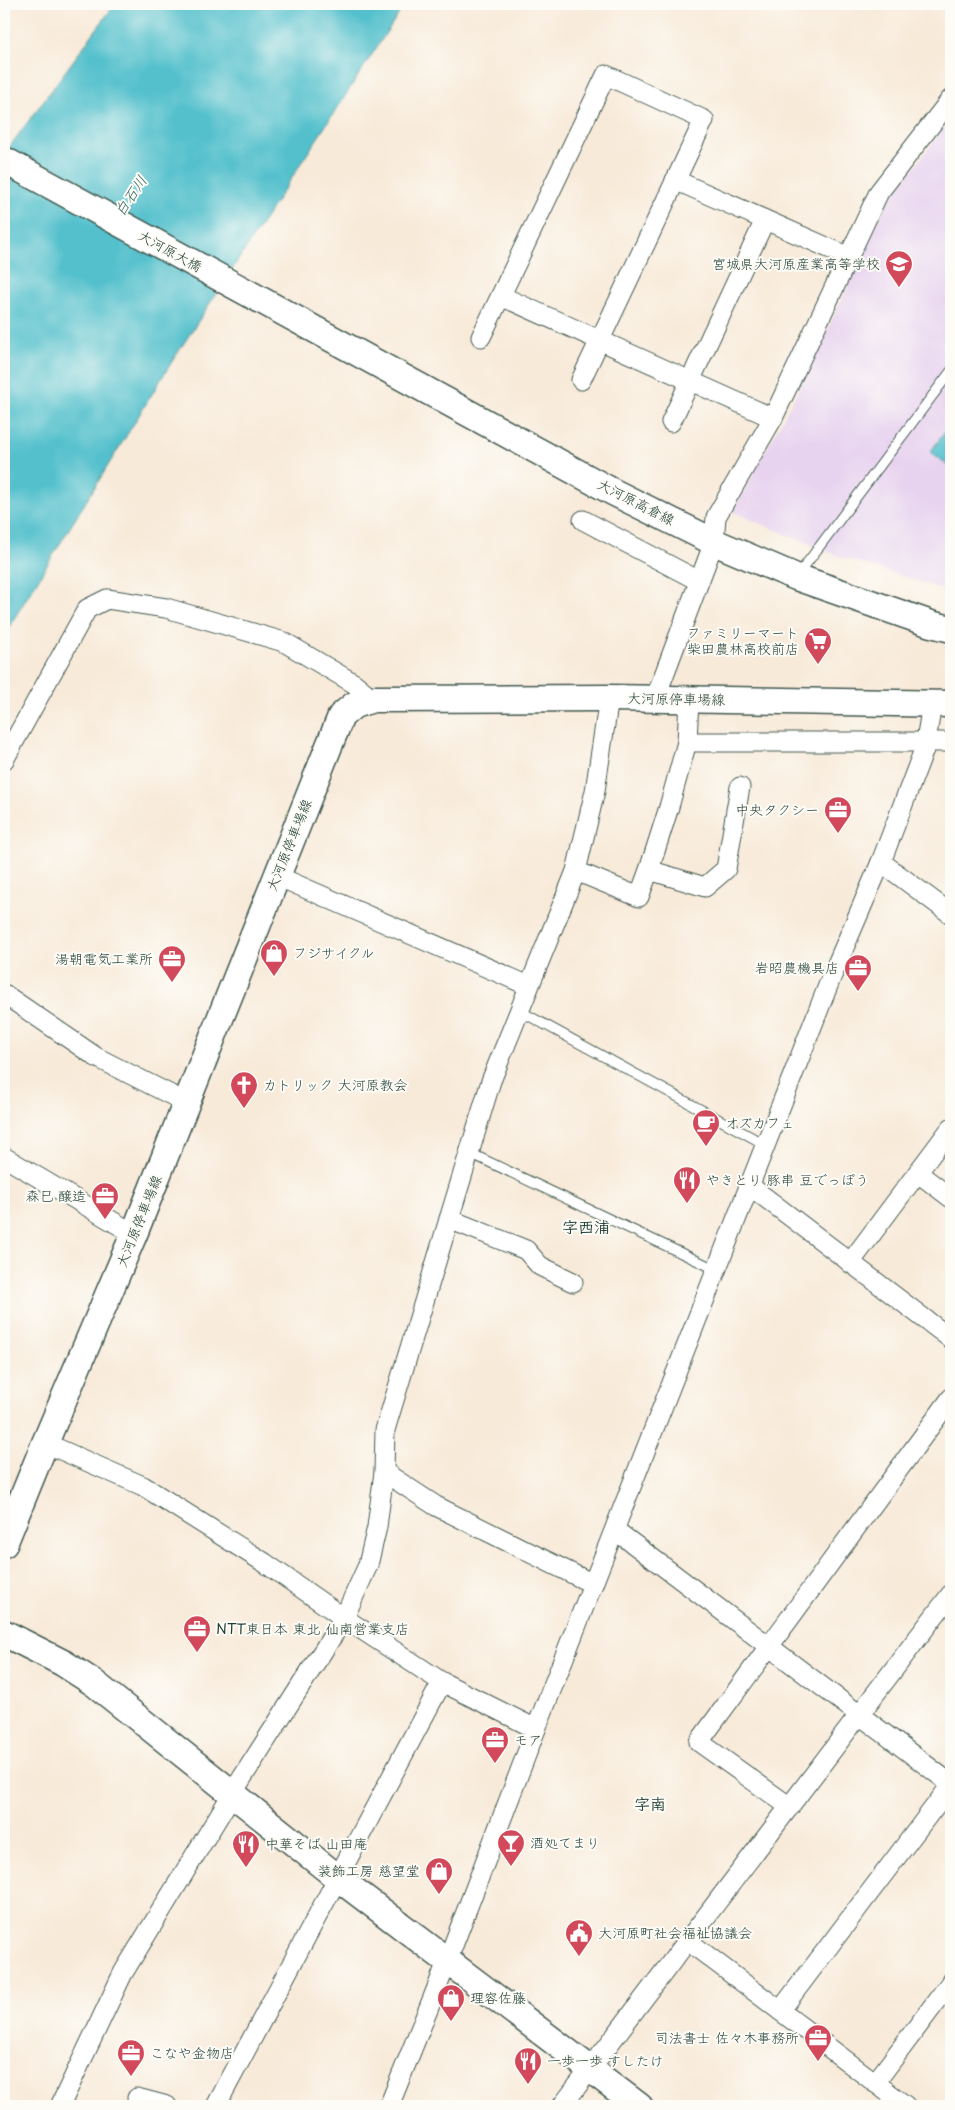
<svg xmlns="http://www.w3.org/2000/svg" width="955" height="2110" font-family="'Playpen Sans','Klee One',sans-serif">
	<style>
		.built { fill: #e7d2ef }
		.water { fill: #53c0cc; stroke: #397e80 }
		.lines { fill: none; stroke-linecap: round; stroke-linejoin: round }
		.lane-casing { stroke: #40574d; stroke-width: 11 }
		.street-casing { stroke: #40574d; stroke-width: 21 }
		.secondary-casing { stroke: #40574d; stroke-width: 29 }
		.lane { stroke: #fff; stroke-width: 9 }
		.street { stroke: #fff; stroke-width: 19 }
		.secondary { stroke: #fff; stroke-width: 26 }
		.labels { text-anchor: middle; stroke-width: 4; stroke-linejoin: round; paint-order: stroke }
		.street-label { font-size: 14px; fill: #1f3d34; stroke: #fdfcf7 }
		.poi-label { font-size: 14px; fill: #1f3d34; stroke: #fdfcf7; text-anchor: start }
		.water-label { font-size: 15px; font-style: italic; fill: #2f6462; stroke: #fdfcf7 }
		.quarter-label { font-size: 16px; font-weight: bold; fill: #1f3d34; stroke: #fdfcf7 }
	</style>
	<rect width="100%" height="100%" fill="#fdfcf7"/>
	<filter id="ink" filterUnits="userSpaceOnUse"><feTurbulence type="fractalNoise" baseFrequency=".02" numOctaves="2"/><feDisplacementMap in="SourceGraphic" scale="10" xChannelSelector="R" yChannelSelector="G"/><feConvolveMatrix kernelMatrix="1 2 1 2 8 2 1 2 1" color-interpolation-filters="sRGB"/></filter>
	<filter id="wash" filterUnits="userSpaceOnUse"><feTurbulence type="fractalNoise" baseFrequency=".0096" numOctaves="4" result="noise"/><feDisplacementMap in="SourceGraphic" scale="20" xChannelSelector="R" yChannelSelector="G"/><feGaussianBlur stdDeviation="1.12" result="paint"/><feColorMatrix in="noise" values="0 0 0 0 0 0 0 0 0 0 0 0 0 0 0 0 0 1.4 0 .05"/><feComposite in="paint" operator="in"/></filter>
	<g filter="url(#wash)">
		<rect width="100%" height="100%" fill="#f8ead9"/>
		<polygon class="built" points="951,119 951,592 838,556 733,512 808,372 886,204"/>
		<g class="water">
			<polygon points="115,4 405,4 173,360 4,635 4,154"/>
			<polygon points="951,424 951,468 930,452"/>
		</g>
	</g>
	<g filter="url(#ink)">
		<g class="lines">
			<g class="lane-casing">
				<g id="lane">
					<polyline points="798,575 951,371"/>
					<polyline points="520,1011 766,1145"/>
					<polyline points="470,1153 717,1270"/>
				</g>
			</g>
			<g class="street-casing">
				<g id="street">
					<polyline points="675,180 849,257"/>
					<polyline points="501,296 773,418"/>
					<polyline points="481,337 606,75 704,120 581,380"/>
					<polyline points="671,422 765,220"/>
					<polyline points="583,520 699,581"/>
					<polyline points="655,699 714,542 716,517 773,418 879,192 951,99"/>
					<polyline points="689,699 687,742 669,807 649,870 705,887 726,869 740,787"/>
					<polyline points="687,742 951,742"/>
					<polyline points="4,760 87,609 107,599 166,608 284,642 355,684 373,699"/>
					<polyline points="881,862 951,914"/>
					<polyline points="576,871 639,897 649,870"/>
					<polyline points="277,876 529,986"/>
					<polyline points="4,994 96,1057 187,1103"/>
					<polyline points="4,1157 134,1234"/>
					<polyline points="918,1173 951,1198"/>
					<polyline points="750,1186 951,1339"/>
					<polyline points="449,1219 526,1250 540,1266 573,1282"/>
					<polyline points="850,1263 951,1128"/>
					<polyline points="45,1443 143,1486 265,1563 344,1618 442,1682 536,1729"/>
					<polyline points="384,1472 436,1506 593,1584"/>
					<polyline points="615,1530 951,1784"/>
					<polyline points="790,1807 699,1742 951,1398"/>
					<polyline points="688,1941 906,2106"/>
					<polyline points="780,2011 951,1785"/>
					<polyline points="875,2083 951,1982"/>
					<polyline points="137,2098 167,2106"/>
					<polyline points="60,2106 123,1973 242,1778 344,1618 368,1565 377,1527 384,1472 385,1430 491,1081 576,871 595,791 609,698"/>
					<polyline points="216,2106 442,1682"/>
					<polyline points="389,2106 438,1985 536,1729 831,978 881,862 925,747 932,704"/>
					<polyline points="562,2106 951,1594"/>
				</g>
			</g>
			<g class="secondary-casing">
				<g id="secondary">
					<polyline points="4,160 613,492 714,542 796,577 931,624 951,629"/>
					<polyline points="4,1544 45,1443 134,1234 341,716 354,705 373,699 609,698 951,704"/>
					<polyline points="4,1633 63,1663 94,1683 338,1878 639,2106"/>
				</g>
			</g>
			<use href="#lane" class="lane"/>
			<use href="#street" class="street"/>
			<use href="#secondary" class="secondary"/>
		</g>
	</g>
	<defs>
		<g id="school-pin" transform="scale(1.4375)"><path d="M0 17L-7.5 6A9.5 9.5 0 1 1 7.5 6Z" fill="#d1495b" stroke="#fdfcf7"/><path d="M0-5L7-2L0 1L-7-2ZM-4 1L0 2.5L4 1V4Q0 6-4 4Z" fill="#fff"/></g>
		<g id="supermarket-pin" transform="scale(1.4375)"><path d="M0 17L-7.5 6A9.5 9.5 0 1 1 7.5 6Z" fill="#d1495b" stroke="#fdfcf7"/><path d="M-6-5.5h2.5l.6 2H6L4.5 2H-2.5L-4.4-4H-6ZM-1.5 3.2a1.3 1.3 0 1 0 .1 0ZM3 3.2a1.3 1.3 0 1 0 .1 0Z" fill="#fff"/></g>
		<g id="office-pin" transform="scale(1.4375)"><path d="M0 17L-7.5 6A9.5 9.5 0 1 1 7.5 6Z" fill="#d1495b" stroke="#fdfcf7"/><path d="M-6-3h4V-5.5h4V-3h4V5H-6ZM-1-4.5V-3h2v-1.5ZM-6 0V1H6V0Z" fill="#fff"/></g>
		<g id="shop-pin" transform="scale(1.4375)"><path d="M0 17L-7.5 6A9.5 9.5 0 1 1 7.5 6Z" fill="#d1495b" stroke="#fdfcf7"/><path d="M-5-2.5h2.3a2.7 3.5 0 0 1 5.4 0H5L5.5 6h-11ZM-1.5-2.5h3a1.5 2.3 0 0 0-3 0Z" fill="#fff"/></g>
		<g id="church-pin" transform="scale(1.4375)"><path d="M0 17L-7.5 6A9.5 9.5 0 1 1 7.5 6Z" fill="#d1495b" stroke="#fdfcf7"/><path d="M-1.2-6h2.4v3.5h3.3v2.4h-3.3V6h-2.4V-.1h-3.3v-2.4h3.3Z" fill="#fff"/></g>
		<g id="cafe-pin" transform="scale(1.4375)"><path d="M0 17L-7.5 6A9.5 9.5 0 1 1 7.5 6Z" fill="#d1495b" stroke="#fdfcf7"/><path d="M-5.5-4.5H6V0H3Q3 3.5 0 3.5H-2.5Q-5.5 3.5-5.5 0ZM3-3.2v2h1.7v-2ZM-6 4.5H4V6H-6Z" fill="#fff"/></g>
		<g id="restaurant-pin" transform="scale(1.4375)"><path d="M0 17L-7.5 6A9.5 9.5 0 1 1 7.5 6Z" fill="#d1495b" stroke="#fdfcf7"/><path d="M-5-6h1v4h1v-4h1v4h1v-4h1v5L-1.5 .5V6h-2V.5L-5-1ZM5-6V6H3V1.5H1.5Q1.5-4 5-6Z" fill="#fff"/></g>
		<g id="bar-pin" transform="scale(1.4375)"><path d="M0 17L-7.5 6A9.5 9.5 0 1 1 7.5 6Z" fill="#d1495b" stroke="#fdfcf7"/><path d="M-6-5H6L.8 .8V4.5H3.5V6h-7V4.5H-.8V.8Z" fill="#fff"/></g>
		<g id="civic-pin" transform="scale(1.4375)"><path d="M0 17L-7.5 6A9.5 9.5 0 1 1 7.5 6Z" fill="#d1495b" stroke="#fdfcf7"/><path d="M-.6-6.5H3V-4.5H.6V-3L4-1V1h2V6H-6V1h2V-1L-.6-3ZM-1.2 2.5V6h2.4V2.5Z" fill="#fff"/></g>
	</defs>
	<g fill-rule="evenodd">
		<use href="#school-pin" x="899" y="264"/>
		<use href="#supermarket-pin" x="818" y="641"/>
		<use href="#office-pin" x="838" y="810"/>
		<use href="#shop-pin" x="274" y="953"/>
		<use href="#office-pin" x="172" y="959"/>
		<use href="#office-pin" x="858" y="968"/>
		<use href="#church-pin" x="244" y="1085"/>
		<use href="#cafe-pin" x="706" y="1123"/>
		<use href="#restaurant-pin" x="687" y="1180"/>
		<use href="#office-pin" x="105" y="1196"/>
		<use href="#office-pin" x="197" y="1629"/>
		<use href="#office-pin" x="495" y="1740"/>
		<use href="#bar-pin" x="511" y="1843"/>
		<use href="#restaurant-pin" x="246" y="1844"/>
		<use href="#shop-pin" x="439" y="1871"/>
		<use href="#civic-pin" x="579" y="1933"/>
		<use href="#shop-pin" x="451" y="1998"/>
		<use href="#office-pin" x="818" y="2038"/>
		<use href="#office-pin" x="131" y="2053"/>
		<use href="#restaurant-pin" x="528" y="2061"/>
	</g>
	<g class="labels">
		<g class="street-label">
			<text transform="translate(170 251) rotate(29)" y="5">大河原大橋</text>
			<text transform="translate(636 502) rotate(27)" y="5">大河原高倉線</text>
			<text transform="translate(676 699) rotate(1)" y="5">大河原停車場線</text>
			<text transform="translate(289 845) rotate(-68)" y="5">大河原停車場線</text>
			<text transform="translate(139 1221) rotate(-68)" y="5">大河原停車場線</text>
		</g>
		<g class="poi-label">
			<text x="880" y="269" text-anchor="end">宮城県大河原産業高等学校</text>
			<text x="799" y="638" text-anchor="end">ファミリーマート<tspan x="799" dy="16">柴田農林高校前店</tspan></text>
			<text x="819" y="815" text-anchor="end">中央タクシー</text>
			<text x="293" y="958">フジサイクル</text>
			<text x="153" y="964" text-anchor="end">湯朝電気工業所</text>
			<text x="839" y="973" text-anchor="end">岩昭農機具店</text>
			<text x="263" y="1090">カトリック 大河原教会</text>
			<text x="725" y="1128">オズカフェ</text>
			<text x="706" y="1185">やきとり 豚串 豆でっぽう</text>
			<text x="86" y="1201" text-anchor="end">森巳 醸造</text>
			<text x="216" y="1634">NTT東日本 東北 仙南営業支店</text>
			<text x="514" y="1745">モア</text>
			<text x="530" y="1848">酒処てまり</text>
			<text x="265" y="1849">中華そば 山田庵</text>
			<text x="420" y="1876" text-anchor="end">装飾工房 慈望堂</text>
			<text x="598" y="1938">大河原町社会福祉協議会</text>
			<text x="470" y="2003">理容佐藤</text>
			<text x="799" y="2043" text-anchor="end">司法書士 佐々木事務所</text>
			<text x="150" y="2058">こなや金物店</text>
			<text x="547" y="2066">一歩一歩 すしたけ</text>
		</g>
		<g class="water-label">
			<text transform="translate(131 196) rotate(-56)" y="5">白石川</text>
		</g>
		<g class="quarter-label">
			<text x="586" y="1233">字西浦</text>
			<text x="650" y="1810">字南</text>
		</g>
	</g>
	<rect width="955" height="2110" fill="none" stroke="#fdfcf7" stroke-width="20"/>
</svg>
